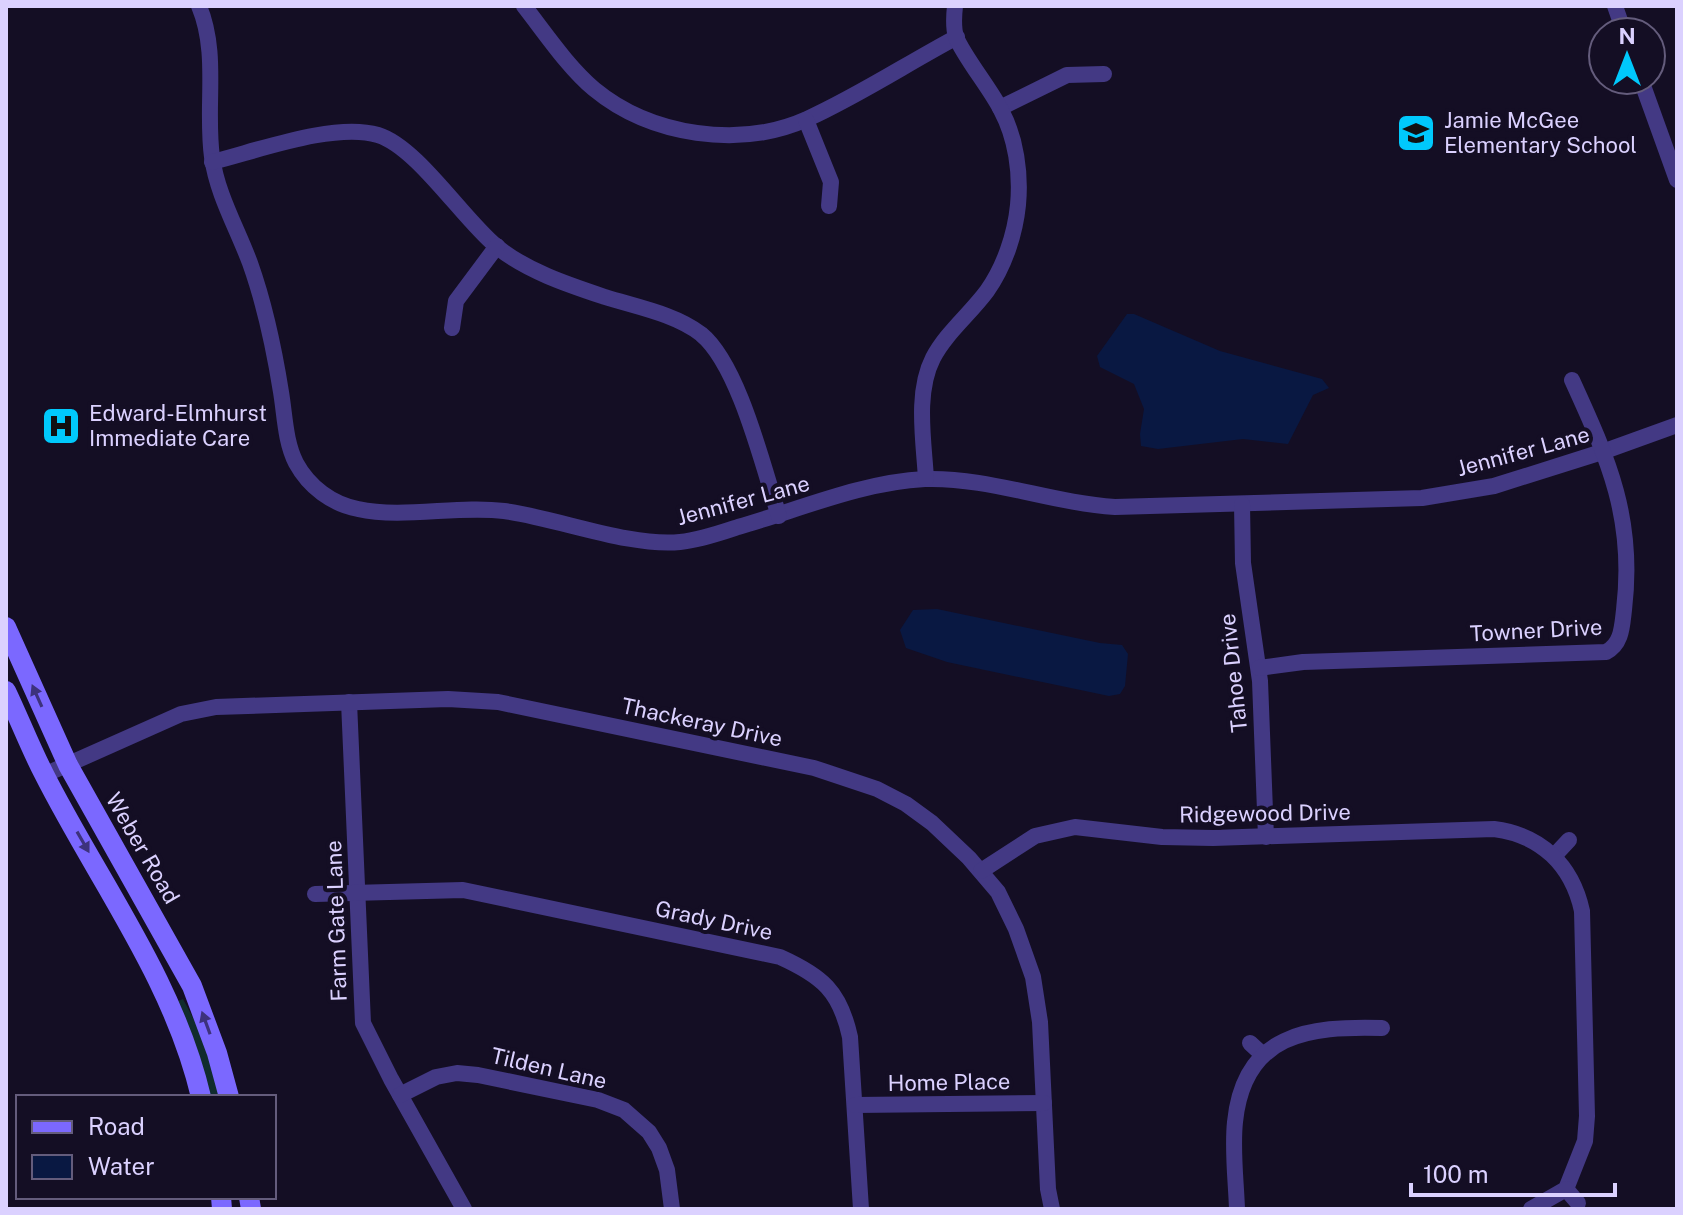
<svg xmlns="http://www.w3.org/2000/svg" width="1683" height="1215" font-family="'Public Sans',sans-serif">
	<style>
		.green { fill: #112c2e }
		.water { fill: #091842 }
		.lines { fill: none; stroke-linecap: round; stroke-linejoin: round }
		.minor { stroke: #433984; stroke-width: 16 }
		.secondary { stroke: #7b68ff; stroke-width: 20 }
		.oneway { fill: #3d327c }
		.labels { text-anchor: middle; stroke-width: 8; stroke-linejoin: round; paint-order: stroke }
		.poi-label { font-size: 22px; fill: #dbd1ff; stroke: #140e24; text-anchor: start }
		.street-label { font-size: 22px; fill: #dbd1ff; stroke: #140e24 }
	</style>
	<rect width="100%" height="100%" fill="#140e24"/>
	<polygon class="green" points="183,999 202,1035 221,1097 210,1097 178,1001"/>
	<g class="water">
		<polygon points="1127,314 1134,314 1220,351 1322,379 1329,388 1313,395 1288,444 1243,439 1158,449 1141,446 1140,434 1144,409 1134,384 1100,367 1097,356"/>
		<polygon points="937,609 1100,643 1122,645 1128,654 1125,686 1120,694 1109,696 947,662 906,648 900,630 913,610"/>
	</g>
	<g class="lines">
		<g class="minor">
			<path d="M199,6C219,54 205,106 212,157C217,194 237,228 250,263C265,305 274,348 281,392C285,416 285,441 296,463C309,487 332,504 358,509C403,519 458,505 504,511C557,518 629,547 680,542C700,540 720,533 738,527C798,510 862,482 925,479C989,477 1051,503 1115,507L1422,498L1494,486L1605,451L1677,425"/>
			<path d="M524,6C546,34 567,66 594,89C651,136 740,149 807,119C858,96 908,63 957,37"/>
			<polyline points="1615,6 1624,32"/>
			<polyline points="1641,80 1677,180"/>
			<polyline points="1000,108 1067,75 1104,74"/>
			<polyline points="806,120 831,182 829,206"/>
			<path d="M212,162C257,151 334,122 378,135C417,147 463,219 496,246C526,271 569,285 605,297C637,307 675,314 701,334C739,365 763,467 779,516"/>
			<polyline points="452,328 456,301 497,246"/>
			<path d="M926,479C924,442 915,393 933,358C946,333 970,314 987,291C1004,267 1015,235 1018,205C1021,173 1016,138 1001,110C990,88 964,57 956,37C953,27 954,15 955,6"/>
			<polyline points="1242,504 1243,563 1260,681 1266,837"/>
			<path d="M1259,668L1303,662L1606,652C1622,644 1622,626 1624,610C1635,519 1609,461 1572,380"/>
			<polyline points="349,702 363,1023 391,1079 464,1209"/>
			<polyline points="44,775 181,714 216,707 448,699 498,702 814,768 877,789 906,804 932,823 969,858 998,892 1016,929 1033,977 1040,1022 1048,1189 1052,1209"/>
			<polyline points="1555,855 1569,840"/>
			<path d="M981,871L1035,836L1075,827L1162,837L1213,838L1494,829C1541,835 1572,865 1582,911L1587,1116L1585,1141L1566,1189L1531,1209"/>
			<path d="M315,894L463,890L780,957C822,976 840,991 850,1037L861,1209"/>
			<polyline points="1250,1043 1263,1055"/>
			<polyline points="400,1095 436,1077 457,1073 478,1075 598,1100 624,1110 649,1132 659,1148 667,1170 672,1209"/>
			<polyline points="855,1105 1044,1103"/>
			<polyline points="1566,1189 1578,1203"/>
			<path d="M1237,1209C1236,1180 1232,1150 1235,1122C1244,1033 1309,1026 1382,1028"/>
		</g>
		<g class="secondary">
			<polyline points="6,627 68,765 192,986 217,1053 229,1097"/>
			<path d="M6,691C19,718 30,747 44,774C98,881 173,978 201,1097"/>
			<polyline points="221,1197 222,1209"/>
			<polyline points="249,1197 251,1209"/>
		</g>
	</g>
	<defs><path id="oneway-solid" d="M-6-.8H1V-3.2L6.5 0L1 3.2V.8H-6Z" transform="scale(2)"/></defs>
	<g class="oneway">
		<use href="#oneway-solid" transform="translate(37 696) rotate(-114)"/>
		<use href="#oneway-solid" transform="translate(83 842) rotate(60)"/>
		<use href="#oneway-solid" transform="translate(206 1023) rotate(-110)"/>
	</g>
	<defs>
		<g id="school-square" transform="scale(2)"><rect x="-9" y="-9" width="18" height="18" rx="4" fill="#00c9fc" stroke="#140e24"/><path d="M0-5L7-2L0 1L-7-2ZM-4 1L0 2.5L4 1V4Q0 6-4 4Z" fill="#111"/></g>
		<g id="hospital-square" transform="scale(2)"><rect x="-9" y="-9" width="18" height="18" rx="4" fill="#00c9fc" stroke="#140e24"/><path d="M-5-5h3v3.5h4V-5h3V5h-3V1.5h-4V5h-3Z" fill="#111"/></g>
	</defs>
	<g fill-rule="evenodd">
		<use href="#school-square" x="1416" y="133"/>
		<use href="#hospital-square" x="61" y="426"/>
	</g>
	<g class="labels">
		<g class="poi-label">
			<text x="1444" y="128">Jamie McGee<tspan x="1444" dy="25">Elementary School</tspan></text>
			<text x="89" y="421">Edward-Elmhurst<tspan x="89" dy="25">Immediate Care</tspan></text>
		</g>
		<g class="street-label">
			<text transform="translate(1523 451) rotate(-15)" y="8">Jennifer Lane</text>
			<text transform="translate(743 500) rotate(-15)" y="8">Jennifer Lane</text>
			<text transform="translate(1536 630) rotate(-3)" y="8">Towner Drive</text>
			<text transform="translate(1233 673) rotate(-96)" y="8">Tahoe Drive</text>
			<text transform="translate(702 722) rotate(12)" y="8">Thackeray Drive</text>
			<text transform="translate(1265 813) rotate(-1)" y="8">Ridgewood Drive</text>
			<text transform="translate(143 848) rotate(60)" y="8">Weber Road</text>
			<text transform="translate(714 920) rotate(12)" y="8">Grady Drive</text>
			<text transform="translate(336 921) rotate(-92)" y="8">Farm Gate Lane</text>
			<text transform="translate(549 1068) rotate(13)" y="8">Tilden Lane</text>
			<text transform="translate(949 1082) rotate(-1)" y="8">Home Place</text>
		</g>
	</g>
	<rect width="1683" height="1215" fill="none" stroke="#dbd1ff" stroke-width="16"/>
	<rect x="16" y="1095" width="260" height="104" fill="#140e24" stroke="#645c7c" stroke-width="2"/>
	<rect x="32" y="1121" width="40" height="12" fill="#7b68ff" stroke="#645c7c" stroke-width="2"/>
	<text x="88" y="1135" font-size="24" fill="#dbd1ff">Road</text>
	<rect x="32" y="1155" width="40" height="24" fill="#091842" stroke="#645c7c" stroke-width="2"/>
	<text x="88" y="1175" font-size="24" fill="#dbd1ff">Water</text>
	<g transform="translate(1627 56)"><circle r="38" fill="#140e24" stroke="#645c7c" stroke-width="2"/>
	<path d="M0-6L14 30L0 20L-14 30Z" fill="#00c9fc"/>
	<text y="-12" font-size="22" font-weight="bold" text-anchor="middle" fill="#dbd1ff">N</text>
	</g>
	<path d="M1411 1183v12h204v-12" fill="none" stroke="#dbd1ff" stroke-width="4"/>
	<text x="1423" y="1183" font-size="24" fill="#dbd1ff" stroke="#140e24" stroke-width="6" paint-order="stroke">100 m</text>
</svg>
